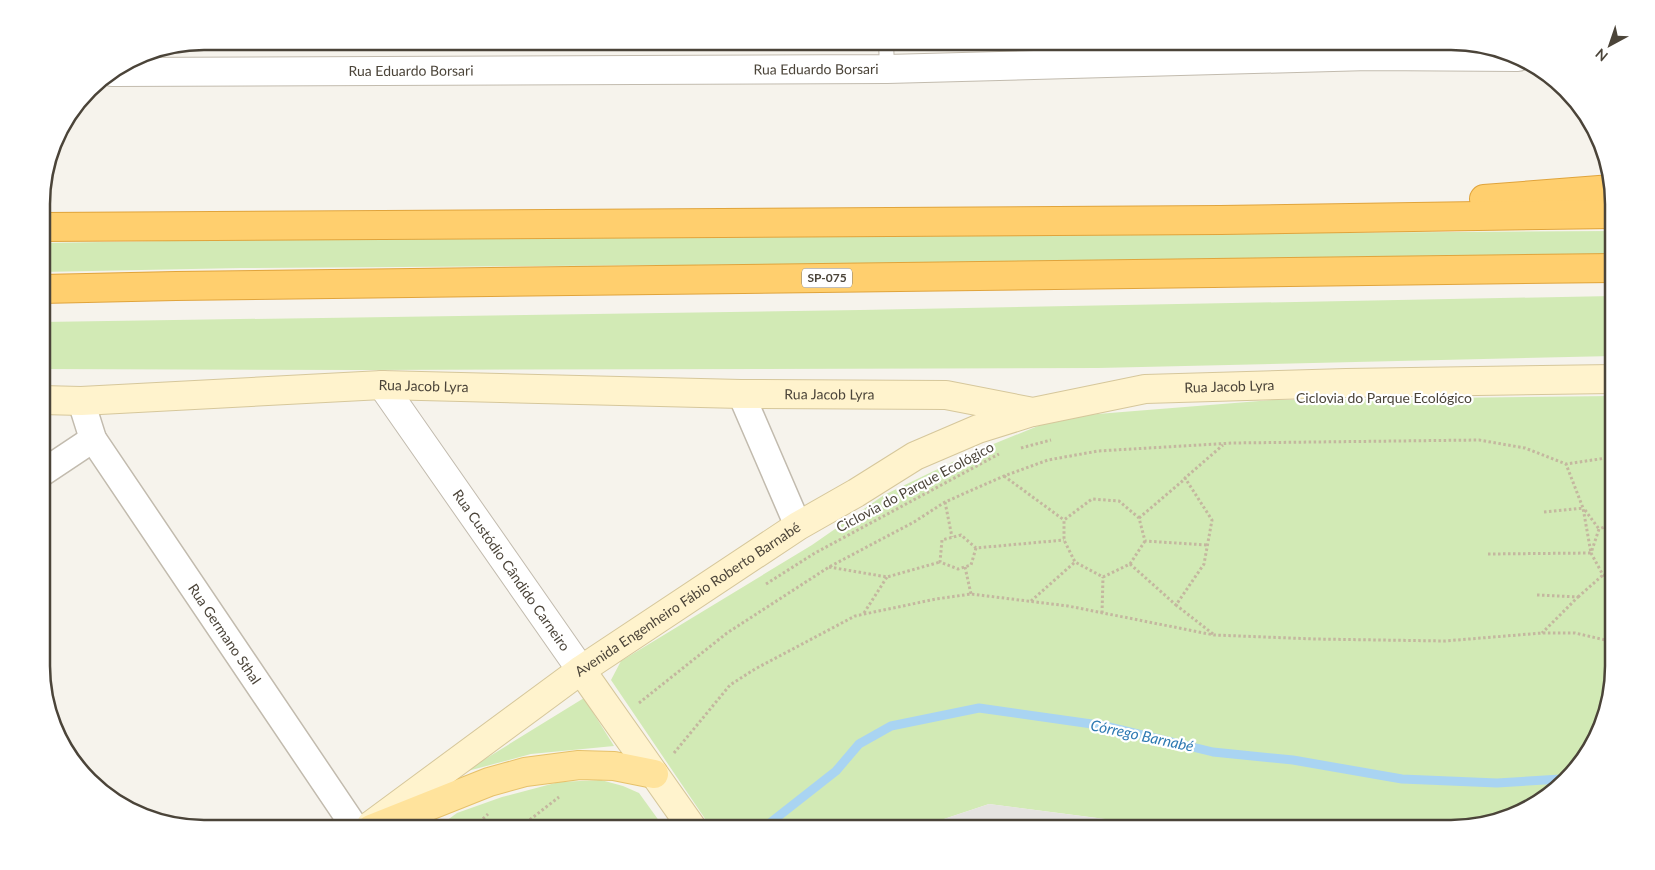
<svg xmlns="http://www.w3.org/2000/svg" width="1655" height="870" font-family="Lato,sans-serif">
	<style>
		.green { fill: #d2eab5 }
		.parking { fill: #e5e3e0 }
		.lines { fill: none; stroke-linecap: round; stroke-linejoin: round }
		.stream { stroke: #a9d4f2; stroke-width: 9 }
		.service-casing { stroke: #c2bbae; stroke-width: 16 }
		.minor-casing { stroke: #c2bbae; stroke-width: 29 }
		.tertiary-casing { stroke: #c2bbae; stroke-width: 30 }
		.secondary-casing { stroke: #d6c79b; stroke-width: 30 }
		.primary-casing { stroke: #e6c16a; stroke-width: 30 }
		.motorway-casing { stroke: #e0a43c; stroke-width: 30 }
		.path { stroke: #c4b79f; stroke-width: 3; stroke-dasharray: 2.5 2.5; stroke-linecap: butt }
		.service { stroke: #fff; stroke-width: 14 }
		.minor { stroke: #fff; stroke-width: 26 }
		.tertiary { stroke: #fff; stroke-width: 28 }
		.secondary { stroke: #fff3cd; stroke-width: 28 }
		.primary { stroke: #ffe39c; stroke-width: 28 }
		.motorway { stroke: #ffcf6e; stroke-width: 28 }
		.labels { text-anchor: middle; stroke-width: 4.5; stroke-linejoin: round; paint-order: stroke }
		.shield { fill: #fff; stroke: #817c74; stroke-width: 1 }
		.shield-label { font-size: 12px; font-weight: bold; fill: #4b4439 }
		.street-label { font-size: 14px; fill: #4b4439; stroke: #fff }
		.water-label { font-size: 15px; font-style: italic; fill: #2e7ab2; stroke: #fff }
		.rim { fill: none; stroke: #4b4439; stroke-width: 2.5 }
	</style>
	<rect width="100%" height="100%" fill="#f6f3ec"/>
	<g class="green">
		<polygon points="1613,231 1613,259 241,268 42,272 42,243 228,240"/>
		<polygon points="1613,296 1613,356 1098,368 366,370 42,369 42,322 860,310"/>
		<polygon points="1613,396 1614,666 1597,738 1541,801 1461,828 1175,828 989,804 929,824 921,829 712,829 611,680 621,661 812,545 884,495 969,454 1060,417 1272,400"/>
		<polygon points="584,698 614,746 531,754 464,772"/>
		<polygon points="601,780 623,786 639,793 665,829 435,829 457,813 502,797 559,782"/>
	</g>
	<polygon class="parking" points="989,804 1173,828 1175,828 921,829 929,824"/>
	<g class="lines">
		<polyline class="stream" points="760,829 766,826 836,771 859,744 891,726 979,708 1106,726 1213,752 1293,760 1402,779 1497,783 1561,779"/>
		<g class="service-casing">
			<polyline id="service" points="886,41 887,69"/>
		</g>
		<g class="minor-casing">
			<g id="minor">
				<polyline points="741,394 798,526"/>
				<path id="s1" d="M81,401L93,439L356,829"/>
				<polyline points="42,473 93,439"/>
			</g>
		</g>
		<g class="tertiary-casing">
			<g id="tertiary">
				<path id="s2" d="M112,72L887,69L1369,56L1518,57"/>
				<path id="s3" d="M382,385L581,670"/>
			</g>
		</g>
		<g class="secondary-casing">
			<g id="secondary">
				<path id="s4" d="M42,400L81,401L382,385L741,394L946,395L1033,412L1145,389L1346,383L1613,379"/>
				<polyline points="581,670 693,829"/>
				<path id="s5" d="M371,825L581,670L798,526L856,493L915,456L978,429L1029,413"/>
			</g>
		</g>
		<g class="primary-casing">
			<polyline id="primary" points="371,829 489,782 525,772 579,765 614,766 654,774"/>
		</g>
		<g class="motorway-casing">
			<g id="motorway">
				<polyline points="1484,199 1612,189"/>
				<polyline points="42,227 1220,220 1612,214"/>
				<polyline points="42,289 176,286 1613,268"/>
			</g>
		</g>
		<g class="path">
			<polyline points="1021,448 1051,440"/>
			<polyline points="1004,476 1064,520"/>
			<polyline points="945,502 952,537"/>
			<polyline points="1585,510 1599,529"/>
			<polyline points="1544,512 1583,508 1566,464"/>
			<polyline points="1139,518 1186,478"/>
			<polyline points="1613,524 1599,529 1591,553 1603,575 1613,578"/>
			<polyline points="1145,541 1130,564 1103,577 1075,562 1064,540 1064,520 1092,499 1119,501 1139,518 1145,541 1207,545"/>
			<polyline points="976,548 971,565 958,569 940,562 942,540 961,535 976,548 1064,540"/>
			<polyline points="1488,554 1591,553 1583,508"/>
			<polyline points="1130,564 1176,605"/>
			<polyline points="829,567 887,577 940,562"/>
			<polyline points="965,567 971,594"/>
			<polyline points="766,584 815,553 999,454"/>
			<polyline points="1537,595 1578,597 1542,633"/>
			<polyline points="1578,597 1603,575"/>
			<polyline points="1031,601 1075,562"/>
			<polyline points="864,613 887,577"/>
			<polyline points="1102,613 1103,577"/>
			<polyline points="1213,634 1176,605 1204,564 1212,520 1185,478 1223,445"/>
			<polyline points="639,703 727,633 829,567 914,522 945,502 1004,476 1048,460 1098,451 1233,443 1479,440 1525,448 1566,464 1613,457"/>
			<polyline points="674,753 730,685 755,669 855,616 936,599 971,594 1068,606 1214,635 1314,639 1445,641 1542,633 1575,633 1614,642"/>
			<polyline points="472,829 488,814"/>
			<polyline points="518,829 559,797"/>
		</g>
		<use href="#service" class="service"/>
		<use href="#minor" class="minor"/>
		<use href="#tertiary" class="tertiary"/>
		<use href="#secondary" class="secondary"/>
		<use href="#primary" class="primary"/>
		<use href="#motorway" class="motorway"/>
	</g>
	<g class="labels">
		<rect class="shield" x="802" y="268.5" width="50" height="19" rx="4"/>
		<g class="shield-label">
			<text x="827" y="282">SP-075</text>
		</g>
		<g class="street-label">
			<text dy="5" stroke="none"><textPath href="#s2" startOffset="704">Rua Eduardo Borsari</textPath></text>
			<text dy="5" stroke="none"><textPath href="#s2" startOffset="299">Rua Eduardo Borsari</textPath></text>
			<text dy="5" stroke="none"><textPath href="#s4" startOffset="382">Rua Jacob Lyra</textPath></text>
			<text dy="5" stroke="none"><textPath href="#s4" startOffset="1192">Rua Jacob Lyra</textPath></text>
			<text dy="5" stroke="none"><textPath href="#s4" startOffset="788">Rua Jacob Lyra</textPath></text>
			<text x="1384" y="403">Ciclovia do Parque Ecológico</text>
			<text transform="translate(915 487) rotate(-28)" y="5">Ciclovia do Parque Ecológico</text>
			<text dy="5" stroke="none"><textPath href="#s3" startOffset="226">Rua Custódio Cândido Carneiro</textPath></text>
			<text dy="5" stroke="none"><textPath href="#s5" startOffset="389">Avenida Engenheiro Fábio Roberto Barnabé</textPath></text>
			<text dy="5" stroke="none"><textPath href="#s1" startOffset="275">Rua Germano Sthal</textPath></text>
		</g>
		<g class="water-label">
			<text transform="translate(1142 736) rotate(12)" y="5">Córrego Barnabé</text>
		</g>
	</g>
	<path d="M0 0H1655V870H0ZM204 50H1451A154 154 0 0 1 1605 204V666A154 154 0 0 1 1451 820H204A154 154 0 0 1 50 666V204A154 154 0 0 1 204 50Z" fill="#fff" fill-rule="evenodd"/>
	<path class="rim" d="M204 50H1451A154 154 0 0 1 1605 204V666A154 154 0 0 1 1451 820H204A154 154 0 0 1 50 666V204A154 154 0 0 1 204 50Z"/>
	<g transform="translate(1610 45) rotate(220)" stroke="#ffffff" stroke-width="4" paint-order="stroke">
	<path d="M0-4L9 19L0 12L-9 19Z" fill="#4b4439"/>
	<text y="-8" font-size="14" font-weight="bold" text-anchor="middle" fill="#4b4439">N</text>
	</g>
</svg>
